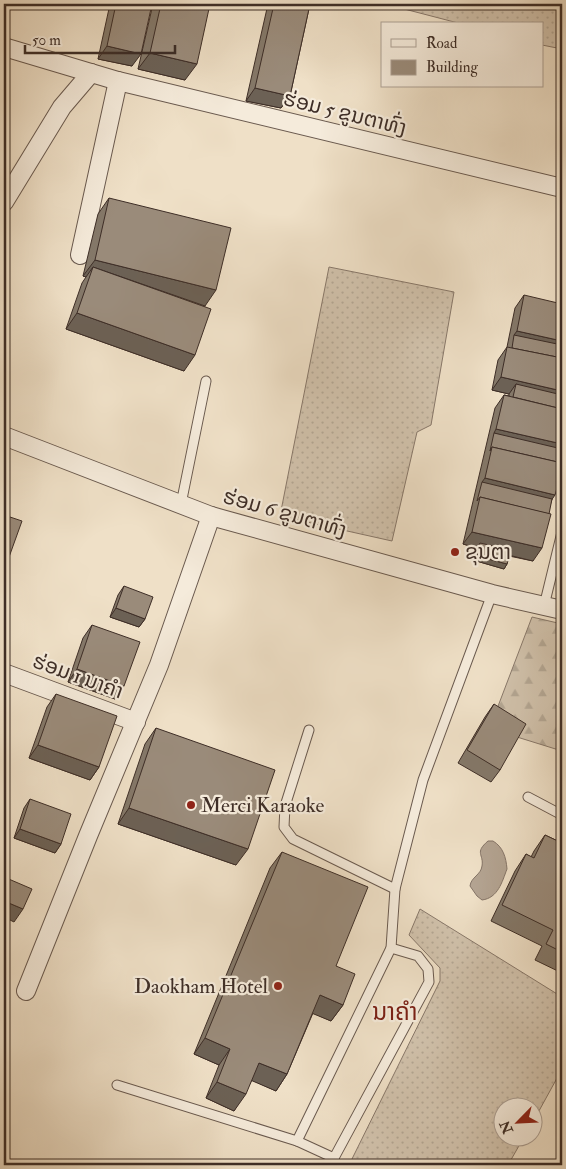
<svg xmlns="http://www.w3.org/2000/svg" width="566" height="1169" font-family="'IM FELL Double Pica','Noto Sans Lao',serif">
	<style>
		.grass { fill: url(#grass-dots); stroke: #88786a }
		.forest { fill: url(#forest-firs); stroke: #88786a }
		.water { fill: #b3a391; stroke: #847467 }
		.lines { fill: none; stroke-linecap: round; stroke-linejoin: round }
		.service-casing { stroke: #6a5a4f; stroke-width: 11 }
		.minor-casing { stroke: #6a5a4f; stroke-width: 20 }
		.service { stroke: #f5ebdb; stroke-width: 9 }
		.minor { stroke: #f5ebdb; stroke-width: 18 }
		.wall { fill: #847869; stroke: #3e2e27 }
		.shaded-wall { fill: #6c6155; stroke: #3e2e27 }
		.building { fill: #9a8b7a; stroke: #3e2e27 }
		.poi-dot { fill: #8f2418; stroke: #f5ebdb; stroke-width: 2 }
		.labels { text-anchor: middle; stroke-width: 4.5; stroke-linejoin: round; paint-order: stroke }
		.street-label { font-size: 21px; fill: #3e2e27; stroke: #f5ebdb }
		.poi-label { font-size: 21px; fill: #3e2e27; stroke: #f5ebdb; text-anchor: start }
		.quarter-label { font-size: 24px; fill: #7a1f14; stroke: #f5ebdb }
	</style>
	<defs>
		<pattern id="grass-dots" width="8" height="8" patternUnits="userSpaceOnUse" patternTransform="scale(1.25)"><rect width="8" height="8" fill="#d1c2ac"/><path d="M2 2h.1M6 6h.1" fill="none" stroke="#b4a794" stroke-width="1.8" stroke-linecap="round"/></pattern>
		<pattern id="forest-firs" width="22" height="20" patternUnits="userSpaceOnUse" patternTransform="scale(1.25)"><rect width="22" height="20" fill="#d1c2ac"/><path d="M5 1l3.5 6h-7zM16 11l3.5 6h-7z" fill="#b4a794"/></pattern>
	</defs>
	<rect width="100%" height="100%" fill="#efe0c7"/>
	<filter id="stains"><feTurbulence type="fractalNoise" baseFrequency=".004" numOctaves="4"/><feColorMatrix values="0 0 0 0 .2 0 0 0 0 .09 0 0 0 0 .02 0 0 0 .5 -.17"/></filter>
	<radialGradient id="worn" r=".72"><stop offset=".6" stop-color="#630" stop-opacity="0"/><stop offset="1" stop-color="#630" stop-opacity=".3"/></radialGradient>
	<g class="grass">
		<polygon points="385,4 562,4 562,49 542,45 542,24 462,24"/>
		<polygon points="329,267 454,292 431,425 417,432 392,541 280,516"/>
		<polygon points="420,909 562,997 562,1069 534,1120 534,1106 504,1106 504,1136 524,1137 508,1165 349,1165 440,981 440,968 409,935"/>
	</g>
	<polygon class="forest" points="532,617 562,624 562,751 517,737 492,722"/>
	<path class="water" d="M488,841H493C503,847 506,857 507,869C502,882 498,898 482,900L477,896L470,886C471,877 481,875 482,866C484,854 474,853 488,841Z"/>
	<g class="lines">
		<g class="service-casing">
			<g id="service">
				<polyline points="181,504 206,381"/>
				<polyline points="544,606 562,532"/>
				<polyline points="309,730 285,806 284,827 293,839 395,889"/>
				<polyline points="528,797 562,815"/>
				<polyline points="117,1085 297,1141"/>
				<polyline points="334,1158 429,982 428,969 418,956 391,948"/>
				<polyline points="332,1165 334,1158 297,1141 391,948 395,889 423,780 492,594"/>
			</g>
		</g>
		<g class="minor-casing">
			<g id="minor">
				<polyline points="4,47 118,81 562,188"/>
				<polyline points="4,202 62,107 91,73"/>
				<polyline points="80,255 118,81"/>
				<polyline points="4,436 211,516 492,594 562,610"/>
				<polyline points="4,673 136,722"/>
				<polyline points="26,991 88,836 159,665 211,516"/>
			</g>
		</g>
		<use href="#service" class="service"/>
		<use href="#minor" class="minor"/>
	</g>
	<g class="wall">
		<polygon points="110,4 152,4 132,66 98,59"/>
		<polygon points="153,4 210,4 185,80 138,69"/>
		<polygon points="268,4 310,4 290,96 281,108 246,101"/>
		<polygon points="109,198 205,306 184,371 66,329 82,283 86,277 83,276 98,214"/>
		<polygon points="524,295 552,499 533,561 509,556 507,564 504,569 473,560 477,548 463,544 495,408 504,395 509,396 509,394 492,390 498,360 507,347 515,308"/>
		<polygon points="124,586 145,619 139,627 110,617 118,595"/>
		<polygon points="92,625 115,699 68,682 83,638"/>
		<polygon points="56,694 99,767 90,780 29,758 47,707"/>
		<polygon points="494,704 500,770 491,782 458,763 485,717"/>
		<polygon points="156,728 236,865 118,824 145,744"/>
		<polygon points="30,799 61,844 55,853 14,838 24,808"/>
		<polygon points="545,835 562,843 562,973 535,960 542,946 491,921 515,871 526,854 531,857 534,851"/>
		<polygon points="282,852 336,966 343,1005 331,1021 313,1013 287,1074 276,1091 252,1080 234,1111 206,1098 219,1065 194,1054 270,868"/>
	</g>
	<g class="shaded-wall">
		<polygon points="107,46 141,54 132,66 98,59"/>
		<polygon points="150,53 197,64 185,80 138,69"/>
		<polygon points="255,88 290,96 281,108 246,101"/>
		<polygon points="95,260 216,290 205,306 93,267 86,277 83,276"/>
		<polygon points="77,313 195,355 184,371 66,329"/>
		<polygon points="517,331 562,341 562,356 514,335"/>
		<polygon points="501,377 562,391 562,406 516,384 509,394 492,390"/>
		<polygon points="496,429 562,444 562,454 494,433"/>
		<polygon points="485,478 555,495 546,508 482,482"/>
		<polygon points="472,532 542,548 533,561 479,548 480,543 477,548 463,544"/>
		<polygon points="477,556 507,564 504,569 473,560"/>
		<polygon points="116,608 145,619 139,627 110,617"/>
		<polygon points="77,669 124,686 115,699 68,682"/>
		<polygon points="38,745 99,767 90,780 29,758"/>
		<polygon points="129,808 248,849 236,865 118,824"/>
		<polygon points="20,829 61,844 55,853 14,838"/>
		<polygon points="4,901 23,909 14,922 4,917"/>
		<polygon points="320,995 343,1005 331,1021 309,1012"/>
		<polygon points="205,1038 230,1049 219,1065 194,1054"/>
		<polygon points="259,1063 287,1074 276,1091 248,1079"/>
		<polygon points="217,1082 246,1094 234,1111 206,1098"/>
	</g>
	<g class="building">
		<polygon points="116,4 152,4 141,54 107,46"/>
		<polygon points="161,4 210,4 197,64 150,53"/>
		<polygon points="274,4 310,4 290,96 255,88"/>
		<polygon points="109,198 231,228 216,290 95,260"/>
		<polygon points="93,267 211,309 195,355 77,313"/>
		<polygon points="524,295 562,304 562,341 517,331"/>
		<polygon points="514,335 562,345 562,358 512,348"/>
		<polygon points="507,347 562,358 562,391 501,377"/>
		<polygon points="516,384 562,395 562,409 513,397"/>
		<polygon points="504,395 562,409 562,444 496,429"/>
		<polygon points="494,433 562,449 562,463 492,447 490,451"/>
		<polygon points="492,447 562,463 562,470 555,495 485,478"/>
		<polygon points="482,482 552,499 549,514 480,497 477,501"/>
		<polygon points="480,497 551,514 542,548 472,532"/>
		<polygon points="4,515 22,521 4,571"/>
		<polygon points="480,543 511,550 507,564 477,556"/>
		<polygon points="124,586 153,597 145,619 116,608"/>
		<polygon points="92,625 140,642 124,686 77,669"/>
		<polygon points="56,694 117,716 99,767 38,745"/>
		<polygon points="494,704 526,724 500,770 467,750"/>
		<polygon points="156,728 275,770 248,849 129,808"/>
		<polygon points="30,799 71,814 61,844 20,829"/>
		<polygon points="545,835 562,843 562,952 546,944 553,930 502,905 526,854 534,858"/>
		<polygon points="282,852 368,887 336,966 355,974 343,1005 320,995 287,1074 259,1063 246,1094 217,1082 230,1049 205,1038"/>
		<polygon points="4,877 32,889 23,909 4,901"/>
	</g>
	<g class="poi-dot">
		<circle cx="455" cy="552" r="5"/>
		<circle cx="191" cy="805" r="5"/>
		<circle cx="278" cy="986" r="5"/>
	</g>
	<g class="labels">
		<g class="street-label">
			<text transform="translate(345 113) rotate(14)" y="7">ຮ່ອມ 5 ຂູນຕາທົ່ງ</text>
			<text transform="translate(285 513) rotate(16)" y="7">ຮ່ອມ 6 ຂູນຕາທົ່ງ</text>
			<text transform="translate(78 676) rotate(20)" y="7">ຮ່ອມ 1 ນາຄຳ</text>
		</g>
		<g class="poi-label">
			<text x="465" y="559">ຂຸນຕາ</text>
			<text x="201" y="812">Merci Karaoke</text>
			<text x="268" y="993" text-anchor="end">Daokham Hotel</text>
		</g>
		<g class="quarter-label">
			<text x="395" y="1020">ນາຄຳ</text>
		</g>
	</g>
	<rect width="566" height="1169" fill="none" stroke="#efe0c7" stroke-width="20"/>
	<rect x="5" y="5" width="556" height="1159" fill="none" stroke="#3e2e27" stroke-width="2.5"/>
	<rect x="10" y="10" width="546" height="1149" fill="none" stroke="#3e2e27"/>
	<rect x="381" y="22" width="162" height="65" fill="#f5ebdb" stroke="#ac9f93"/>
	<rect x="391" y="39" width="25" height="8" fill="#f5ebdb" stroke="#ac9f93"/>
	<text x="426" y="48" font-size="15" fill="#3e2e27">Road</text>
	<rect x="391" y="60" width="25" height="15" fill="#9a8b7a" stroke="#ac9f93"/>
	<text x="426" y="72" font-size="15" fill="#3e2e27">Building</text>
	<g transform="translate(518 1122) rotate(246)"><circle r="24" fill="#f5ebdb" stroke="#ac9f93"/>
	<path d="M0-4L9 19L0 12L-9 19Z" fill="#8f2418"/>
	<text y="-8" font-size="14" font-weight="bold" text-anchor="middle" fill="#3e2e27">N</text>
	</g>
	<path d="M25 45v8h150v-8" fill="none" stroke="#3e2e27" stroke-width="2.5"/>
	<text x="32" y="45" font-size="15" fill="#3e2e27" stroke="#f5ebdb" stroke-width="4" paint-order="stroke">50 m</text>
	<rect width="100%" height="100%" filter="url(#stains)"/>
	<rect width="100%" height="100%" fill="url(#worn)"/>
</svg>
